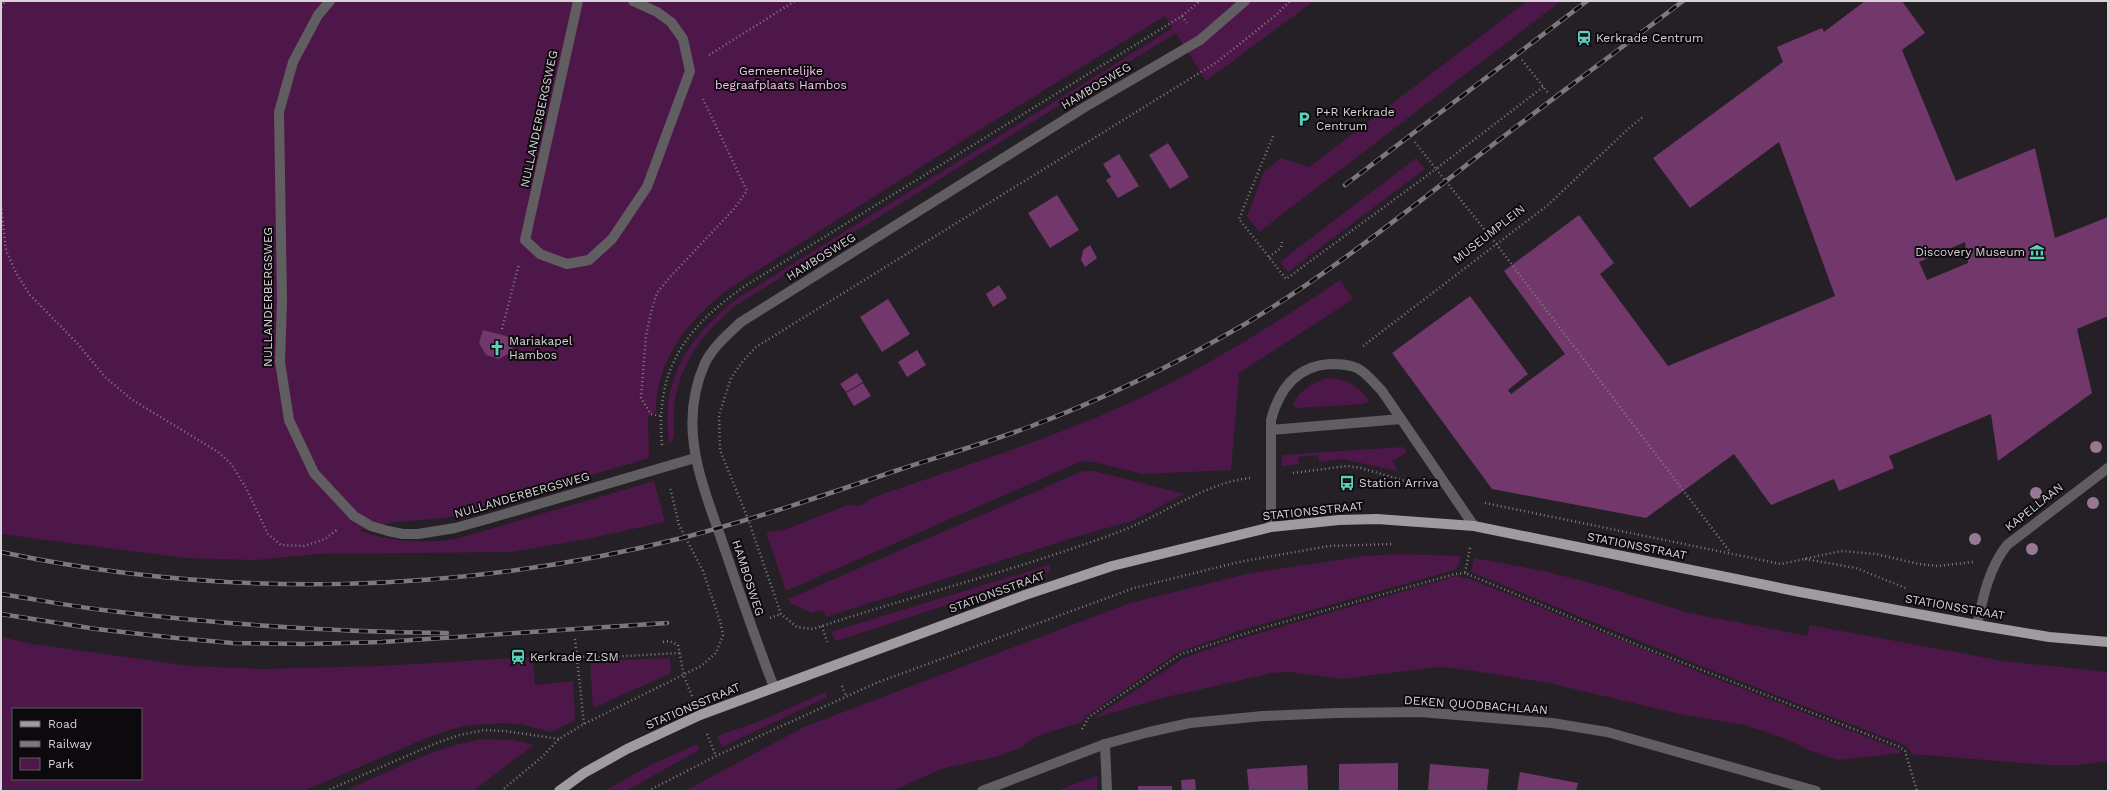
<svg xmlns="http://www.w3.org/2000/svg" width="2109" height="792" font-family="'Work Sans',sans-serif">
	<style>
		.green { fill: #4e1749; fill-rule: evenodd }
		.building { fill: #72386c; fill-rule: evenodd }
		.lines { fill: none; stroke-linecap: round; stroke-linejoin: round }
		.path { stroke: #807c80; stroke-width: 2.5; stroke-dasharray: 1 3; stroke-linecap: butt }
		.minor { stroke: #615e61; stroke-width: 10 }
		.major { stroke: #a19ba0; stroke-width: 10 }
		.rail-casing { stroke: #7d787d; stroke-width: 4.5 }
		.rail { stroke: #0d0a0d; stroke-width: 3; stroke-dasharray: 9; stroke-linecap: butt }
		.tree { fill: #987994 }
		.labels { text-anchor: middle; stroke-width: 4; stroke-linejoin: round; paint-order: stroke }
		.poi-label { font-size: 12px; fill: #d7d3d7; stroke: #0d0a0d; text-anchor: start }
		.park-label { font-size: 12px; fill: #f7c2ef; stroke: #0d0a0d }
		.street-label { font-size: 12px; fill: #d7d3d7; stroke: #0d0a0d }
	</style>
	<rect width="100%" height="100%" fill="#252025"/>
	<g class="green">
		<path d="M1,1H1314L1206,81L1176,33L735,306C701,335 681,361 674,405C673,417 676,430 672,442L669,444C668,432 667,419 668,407C672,360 704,323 741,296L1173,28L1165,16L984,127L733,286C692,316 656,357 656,411L648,417L649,458L446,518L395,522L359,530C390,542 422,544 456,539L654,481L665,522L587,539L512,552L317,554L256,560L185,558L1,534Z"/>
		<polygon points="1527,1 1561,1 1259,232 1247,216 1264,172 1281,158 1309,167"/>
		<polygon points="1416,158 1425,169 1288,272 1280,262"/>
		<path d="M1340,280L1353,299L1239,373L1231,470L1143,474L1093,462L1082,461L786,591L766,532L784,530L848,505L860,506L874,497C973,463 1074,432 1167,385C1227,354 1284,318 1340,280Z"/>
		<path d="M1327,378C1346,379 1358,385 1369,401L1364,404L1295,408L1293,405C1300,389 1312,384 1327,378Z"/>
		<polygon points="1403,447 1407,452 1392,461 1398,471 1342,459 1319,462 1318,455 1298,457 1299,464 1282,466 1282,455"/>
		<polygon points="1083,471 1094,471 1184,494 1132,521 1072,538 826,617 823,610 812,613 790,603 788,599"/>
		<polygon points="1398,554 1460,556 1459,565 1455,570 1241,630 1177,653 1085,717 1082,722 1037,736 1022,747 999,756 941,769 892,791 685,791 804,727 1130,603 1251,573 1364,556"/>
		<polygon points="1474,558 1548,572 1602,586 1689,613 1808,636 1809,625 2004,661 2108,672 2108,761 2080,765 2047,765 1912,754 1907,746 1706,668 1471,572"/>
		<polygon points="1049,565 1051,571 836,641 831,633 834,631"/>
		<polygon points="1456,576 1471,579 1702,673 1900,750 1901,753 1837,760 1809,750 1784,738 1745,725 1684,715 1549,683 1454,668 1438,667 1341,679 1291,672 1272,673 1158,699 1092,719 1184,658 1229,642"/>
		<path d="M1,637L32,644L190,666L260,669L382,666L533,657L535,685L573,681L575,720L551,732L520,724L503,723L471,725L452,729L419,741L304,791H1ZM13,709H141V779H13Z"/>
		<polygon points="670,658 671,673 593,708 590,661"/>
		<polygon points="826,692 827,697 722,747 717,736 760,721"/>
		<path d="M483,739L513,740L534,745L473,791H344C390,772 433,747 483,739Z"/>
		<polygon points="697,744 699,750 626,791 604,791 651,765"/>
		<polygon points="1097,776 1097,791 1056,791"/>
	</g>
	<g class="building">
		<path d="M1865,1H1902L1925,33L1902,50L1956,181L2035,148L2055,238L2108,217V316L2077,329L2092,393L1998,461L1991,414L1889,456L1894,468L1839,491L1834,479L1771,505L1734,454L1646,518L1492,489L1392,353L1470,296L1528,374L1508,390L1511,394L1565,354L1504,271L1579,215L1614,263L1600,274L1668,366L1835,296L1779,142L1690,208L1653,158L1783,62L1777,47L1822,28L1824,32ZM1965,242L1968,263L1927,280L1919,262Z"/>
		<polygon points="1168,143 1189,177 1170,189 1149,155"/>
		<polygon points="1119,154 1139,186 1118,198 1106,180 1111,177 1103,164"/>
		<polygon points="1057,195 1079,230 1050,248 1028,213"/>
		<polygon points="1090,245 1097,258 1085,267 1081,260 1083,250"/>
		<polygon points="999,285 1007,298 993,307 986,294"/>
		<polygon points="888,299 910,334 882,352 860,317"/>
		<polygon points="483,330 516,339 511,352 499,359 486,355 479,343"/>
		<polygon points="917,350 926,365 907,377 898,362"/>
		<polygon points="857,373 863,382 846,392 840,384"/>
		<polygon points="863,383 871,396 854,406 846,393"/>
		<polygon points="1398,763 1398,791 1339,791 1339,764"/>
		<polygon points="1430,764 1489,769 1487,791 1428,791"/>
		<polygon points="1307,765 1308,791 1249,791 1247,769"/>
		<polygon points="1520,772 1578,783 1576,791 1517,791"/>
		<polygon points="1195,779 1196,791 1182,791 1181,780"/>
		<rect x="1138" y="786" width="34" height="5"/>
	</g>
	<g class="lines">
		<g class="path">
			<polyline points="1182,16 1187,23"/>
			<polyline points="1,27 1,9 5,1"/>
			<polyline points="709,55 795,1"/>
			<polyline points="1522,60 1549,94"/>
			<polyline points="1273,136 1239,219 1286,279 1436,169 1497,245 1730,552"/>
			<polyline points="1415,142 1436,169 1543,87"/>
			<polyline points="1,205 6,250 16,273 30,295 77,343 105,377 131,399 218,452 232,465 246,488 268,534 281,545 304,546 325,539 338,529"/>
			<polyline points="1269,257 1281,248 1282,242"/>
			<polyline points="502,329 519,264"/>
			<polyline points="1363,346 1548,205 1629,128 1644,116"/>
			<polyline points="660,416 651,414 641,398 646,336 651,312 657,293 670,277 733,210 747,191 703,99"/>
			<path d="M662,445C655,369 685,328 745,286L1182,16L1200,1"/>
			<polyline points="1293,473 1347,466 1361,468 1419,485"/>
			<path d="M1250,478C1204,483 1160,517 1116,533C1020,569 919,594 822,626L813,629L797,627L781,614L748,519L720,450L719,415L731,378L743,361L756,347L1217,62L1276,15L1290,1"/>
			<polyline points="1485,503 1781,564 1841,551 1876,554 1919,564 1938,566 1973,562"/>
			<polyline points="1470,548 1465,573 1640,646 1900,747 1905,751 1917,791"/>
			<polyline points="1805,559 1856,568 1908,589"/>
			<polyline points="770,618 781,614"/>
			<polyline points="822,626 828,645"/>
			<polyline points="575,639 584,724"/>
			<polyline points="663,642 669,641 678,645 684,676 692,696"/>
			<polyline points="575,655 588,658 680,653"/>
			<polyline points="842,686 846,696"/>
			<polyline points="1082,729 1089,717 1181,654 1266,627 1455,574 1465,573"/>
			<polyline points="707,734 716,756"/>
			<polyline points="326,791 439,742 460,735 484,730 505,731 559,739"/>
			<polyline points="501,791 542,757 559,739 584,724 701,666 716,653 723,635 720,621 703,571 679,525 670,487"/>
			<polyline points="648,791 716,756 876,683 1134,588 1239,562 1329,546 1392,544"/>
		</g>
		<g class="minor">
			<polyline points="330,1 318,15 293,62 279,112 282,301 280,362 289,420 314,473 354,516 371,526 388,531 403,534 418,534 455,528 491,518 695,458"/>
			<polyline points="578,1 525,240 540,254 567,264 589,260 612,239 647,187 690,71 683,39 671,22 657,12 633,1"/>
			<polyline points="1271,430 1401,419"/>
			<path d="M1271,527V420C1279,390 1296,366 1330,364C1339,364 1348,364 1357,368C1367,373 1374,383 1382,391L1474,526"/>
			<path d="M1977,625C1983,597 1989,568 2007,545L2108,468"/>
			<path d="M774,687C756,641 740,594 724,547C703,485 676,428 705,363C713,347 728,334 741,322L1085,107L1200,40L1245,1"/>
			<polyline points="1105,744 1107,791"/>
			<polyline points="982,791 1105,744 1149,732 1190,723 1263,716 1336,713 1420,712 1552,723 1607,732 1816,791"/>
		</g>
		<polyline class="major" points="559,791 584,773 627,749 700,715 1025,595 1112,566 1271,527 1339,520 1377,519 1474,526 1800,592 1977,625 2049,637 2108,642"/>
		<g class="rail-casing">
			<g id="rail">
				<polyline points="1345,185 1587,1"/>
				<path d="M1,552C227,600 462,594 686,537C758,518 828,494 898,470C941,456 986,443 1029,427C1104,399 1176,364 1245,324C1319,280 1388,226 1455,174C1530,115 1607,59 1683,1"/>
				<path d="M1,594C35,599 69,606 103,610C216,624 332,632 447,633"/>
				<polyline points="1,614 96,629 176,638 232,643 304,644 382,642 667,623"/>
			</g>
		</g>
		<use href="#rail" class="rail"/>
	</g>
	<g class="tree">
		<circle cx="2096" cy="447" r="6"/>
		<circle cx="2036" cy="493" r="6"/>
		<circle cx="2093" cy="503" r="6"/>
		<circle cx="1975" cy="539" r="6"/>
		<circle cx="2032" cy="549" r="6"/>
	</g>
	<defs>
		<g id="station-bare" transform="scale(1.2)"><path d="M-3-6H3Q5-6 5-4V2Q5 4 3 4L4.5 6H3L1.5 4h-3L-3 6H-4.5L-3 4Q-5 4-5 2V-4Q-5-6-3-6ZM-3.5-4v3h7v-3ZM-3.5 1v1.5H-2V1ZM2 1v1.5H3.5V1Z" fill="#5bcebc" stroke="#0d0a0d" stroke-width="2.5" paint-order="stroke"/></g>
		<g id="parking-bare" transform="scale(1.2)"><path d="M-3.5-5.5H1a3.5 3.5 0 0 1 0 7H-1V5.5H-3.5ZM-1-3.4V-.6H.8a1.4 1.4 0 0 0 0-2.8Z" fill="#5bcebc" stroke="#0d0a0d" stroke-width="2.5" paint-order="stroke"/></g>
		<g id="museum-bare" transform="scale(1.2)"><path d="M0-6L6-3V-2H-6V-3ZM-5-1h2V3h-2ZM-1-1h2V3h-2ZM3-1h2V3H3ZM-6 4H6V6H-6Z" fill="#5bcebc" stroke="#0d0a0d" stroke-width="2.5" paint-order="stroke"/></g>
		<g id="church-bare" transform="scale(1.2)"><path d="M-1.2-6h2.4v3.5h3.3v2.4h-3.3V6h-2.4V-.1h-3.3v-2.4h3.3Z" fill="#5bcebc" stroke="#0d0a0d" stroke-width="2.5" paint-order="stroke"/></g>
		<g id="bus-bare" transform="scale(1.2)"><path d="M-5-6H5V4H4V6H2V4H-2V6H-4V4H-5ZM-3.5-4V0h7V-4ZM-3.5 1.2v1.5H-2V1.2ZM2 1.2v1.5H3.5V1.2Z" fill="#5bcebc" stroke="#0d0a0d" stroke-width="2.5" paint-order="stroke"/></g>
	</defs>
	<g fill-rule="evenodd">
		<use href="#station-bare" x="1584" y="38"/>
		<use href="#parking-bare" x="1304" y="119"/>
		<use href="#museum-bare" x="2037" y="252"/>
		<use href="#church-bare" x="497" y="348"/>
		<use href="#bus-bare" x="1347" y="483"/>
		<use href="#station-bare" x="518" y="657"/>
	</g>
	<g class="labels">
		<g class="poi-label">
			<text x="1596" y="42">Kerkrade Centrum</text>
			<text x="1316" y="116">P+R Kerkrade<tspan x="1316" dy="14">Centrum</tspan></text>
			<text x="2025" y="256" text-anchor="end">Discovery Museum</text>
			<text x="509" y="345">Mariakapel<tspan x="509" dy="14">Hambos</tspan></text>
			<text x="1359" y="487">Station Arriva</text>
			<text x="530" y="661">Kerkrade ZLSM</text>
		</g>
		<g class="park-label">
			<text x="781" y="75">Gemeentelijke<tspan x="781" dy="14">begraafplaats Hambos</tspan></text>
		</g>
		<g class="street-label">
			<text transform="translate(1096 86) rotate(-31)" y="4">HAMBOSWEG</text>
			<text transform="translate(539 119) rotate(-78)" y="4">NULLANDERBERGSWEG</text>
			<text transform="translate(1489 234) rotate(-38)" y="4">MUSEUMPLEIN</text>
			<text transform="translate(821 257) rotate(-32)" y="4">HAMBOSWEG</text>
			<text transform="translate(268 297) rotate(-90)" y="4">NULLANDERBERGSWEG</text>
			<text transform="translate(522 495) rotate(-16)" y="4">NULLANDERBERGSWEG</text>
			<text transform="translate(2034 507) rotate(-38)" y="4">KAPELLAAN</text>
			<text transform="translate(1313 511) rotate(-6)" y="4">STATIONSSTRAAT</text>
			<text transform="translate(1637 546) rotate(11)" y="4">STATIONSSTRAAT</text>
			<text transform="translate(748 578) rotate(72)" y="4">HAMBOSWEG</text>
			<text transform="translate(997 592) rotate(-20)" y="4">STATIONSSTRAAT</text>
			<text transform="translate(1955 607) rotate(10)" y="4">STATIONSSTRAAT</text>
			<text transform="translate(1476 705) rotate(4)" y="4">DEKEN QUODBACHLAAN</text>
			<text transform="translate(693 706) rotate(-23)" y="4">STATIONSSTRAAT</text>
		</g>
	</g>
	<rect width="2109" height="792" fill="none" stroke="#d7d3d7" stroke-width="4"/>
	<rect x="12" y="708" width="130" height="72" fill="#0d0a0d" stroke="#5e5a5e"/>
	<rect x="20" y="721" width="20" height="6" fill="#a19ba0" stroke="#5e5a5e"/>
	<text x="48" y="728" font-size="12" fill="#d7d3d7">Road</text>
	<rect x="20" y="741" width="20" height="6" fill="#7d787d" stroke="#5e5a5e"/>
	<text x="48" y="748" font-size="12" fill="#d7d3d7">Railway</text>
	<rect x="20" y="758" width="20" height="12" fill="#4e1749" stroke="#5e5a5e"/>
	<text x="48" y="768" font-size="12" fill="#d7d3d7">Park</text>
</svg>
